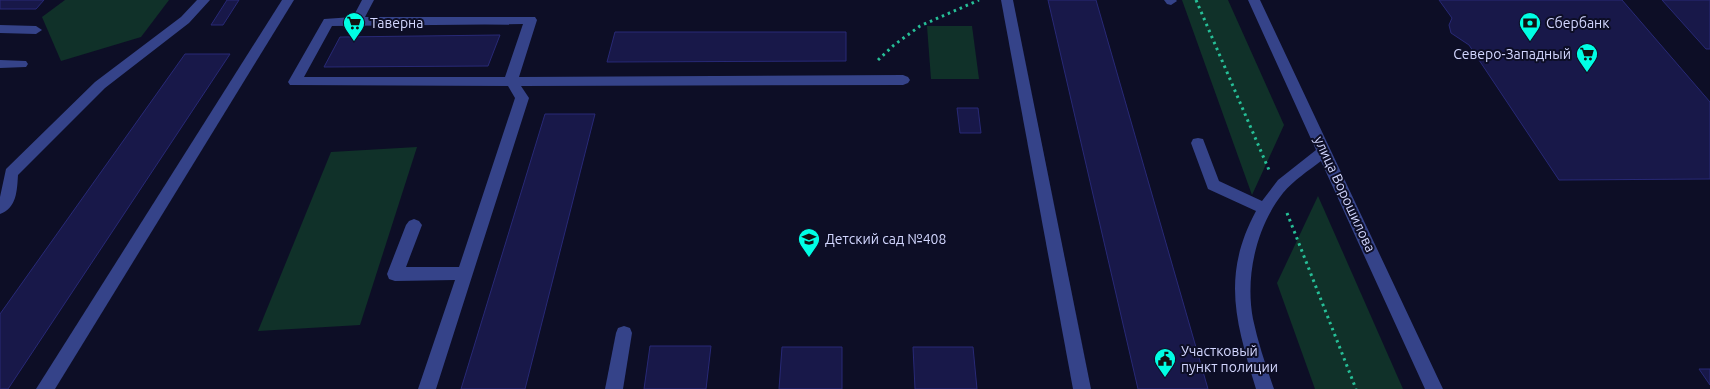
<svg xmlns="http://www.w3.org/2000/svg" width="1710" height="389" font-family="Ubuntu,sans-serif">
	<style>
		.green { fill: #103129 }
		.building { fill: #181849; stroke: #282976 }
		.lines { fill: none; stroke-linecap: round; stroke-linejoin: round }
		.path { stroke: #26bf97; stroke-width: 3; stroke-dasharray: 2.5 4; stroke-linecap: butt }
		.minor { fill: #354389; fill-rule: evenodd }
		.labels { text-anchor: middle; stroke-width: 4; stroke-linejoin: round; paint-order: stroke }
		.poi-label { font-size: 14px; fill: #d3d7ff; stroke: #0d0e26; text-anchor: start }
		.street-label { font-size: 14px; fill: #d3d7ff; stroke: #0d0e26 }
	</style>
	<rect width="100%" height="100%" fill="#0d0e26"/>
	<g class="green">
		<polygon points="65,0 169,0 141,37 61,61 42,17"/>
		<polygon points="1182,0 1228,0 1284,125 1252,195"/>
		<polygon points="927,26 972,26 979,79 931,79"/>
		<polygon points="417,147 360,325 258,331 331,152"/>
		<polygon points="1318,196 1403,389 1315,389 1277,283"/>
	</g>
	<g class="building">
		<polygon points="0,0 44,0 36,9 0,9"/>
		<polygon points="227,0 239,0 223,25 211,25"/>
		<polygon points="1048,0 1096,0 1208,389 1138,389"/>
		<polygon points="1439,0 1622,0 1710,102 1710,179 1559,180 1469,45 1451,33 1449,25 1452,18"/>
		<polygon points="1662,0 1710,0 1710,49 1706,49"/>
		<polygon points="615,32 846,32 846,61 607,62"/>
		<polygon points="500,35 488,66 324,67 340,37"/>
		<polygon points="185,54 230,54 8,389 0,389 0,314"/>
		<polygon points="957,108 978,108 981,133 960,133"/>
		<polygon points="545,114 595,114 525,389 461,389"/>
		<polygon points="650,346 711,346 706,389 644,389"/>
		<polygon points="782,347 842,347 842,389 779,389"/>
		<polygon points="913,347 973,347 977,389 915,389"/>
		<polygon points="1699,369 1710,369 1710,385"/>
	</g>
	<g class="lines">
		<g class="path">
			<polyline points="1196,0 1269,170"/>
			<polyline points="878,60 894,45 920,26 979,0"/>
			<polyline points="1287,213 1356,389"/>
		</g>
		<g class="minor">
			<path d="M197,0H210L189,23L105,88L18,175C17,190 17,208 0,214V197L6,169L95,82L181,17Z"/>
			<polygon points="282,0 294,0 55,389 36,389"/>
			<path d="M362,0H374L365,17H535L537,20L519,77L903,75L908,77L910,80L908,83L903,85L521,86L529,98L436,389H418L455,280L395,281L389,279L387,274L406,225L409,221L414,219L419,221L422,225L406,267H459L515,98L508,86L290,85L288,82L324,19L353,17ZM523,24L505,77H304L332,26Z"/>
			<polygon points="1001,0 1013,0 1091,389 1073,389"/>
			<polygon points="1164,0 1176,0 1177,1 1171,5 1167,4"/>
			<path d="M1248,0H1260L1443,389H1425L1321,161C1308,171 1294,180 1283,193C1256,227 1245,277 1253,319C1258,343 1266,366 1274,389H1256C1236,323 1221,276 1256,211L1208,189L1191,143L1193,139L1198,138L1203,139L1219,181L1262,201L1278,180L1316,150Z"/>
			<polygon points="0,25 36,26 42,30 36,34 0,33"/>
			<polygon points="0,60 26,61 28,64 26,67 0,68"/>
			<polygon points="624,326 630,328 632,333 623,389 605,389 616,333 618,328"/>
		</g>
	</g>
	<defs>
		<g id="supermarket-pin" transform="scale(1.125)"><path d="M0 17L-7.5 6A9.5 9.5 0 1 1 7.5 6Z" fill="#00fee4" stroke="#0d0e26"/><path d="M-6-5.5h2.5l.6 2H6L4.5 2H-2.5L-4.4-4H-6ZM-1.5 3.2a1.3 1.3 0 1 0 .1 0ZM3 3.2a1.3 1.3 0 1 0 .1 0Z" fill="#111"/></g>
		<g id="bank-pin" transform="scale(1.125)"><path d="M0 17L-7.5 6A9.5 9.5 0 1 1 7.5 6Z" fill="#00fee4" stroke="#0d0e26"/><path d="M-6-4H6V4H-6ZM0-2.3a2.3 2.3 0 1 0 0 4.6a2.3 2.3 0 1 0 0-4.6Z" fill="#111"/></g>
		<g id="school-pin" transform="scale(1.125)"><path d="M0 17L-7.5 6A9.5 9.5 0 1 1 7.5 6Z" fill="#00fee4" stroke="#0d0e26"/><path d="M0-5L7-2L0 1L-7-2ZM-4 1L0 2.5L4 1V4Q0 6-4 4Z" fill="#111"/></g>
		<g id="civic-pin" transform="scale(1.125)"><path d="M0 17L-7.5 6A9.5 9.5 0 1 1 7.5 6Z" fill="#00fee4" stroke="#0d0e26"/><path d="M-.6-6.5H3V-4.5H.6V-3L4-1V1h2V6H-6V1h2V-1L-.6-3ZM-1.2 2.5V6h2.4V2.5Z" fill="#111"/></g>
	</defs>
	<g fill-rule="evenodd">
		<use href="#supermarket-pin" x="354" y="23"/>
		<use href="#bank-pin" x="1530" y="23"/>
		<use href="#supermarket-pin" x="1587" y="54"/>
		<use href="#school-pin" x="809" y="239"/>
		<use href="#civic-pin" x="1165" y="359"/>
	</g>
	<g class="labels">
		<g class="poi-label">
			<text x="370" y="28">Таверна</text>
			<text x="1546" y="28">Сбербанк</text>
			<text x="1571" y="59" text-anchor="end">Северо-Западный</text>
			<text x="825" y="244">Детский сад №408</text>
			<text x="1181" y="356">Участковый<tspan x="1181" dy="16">пункт полиции</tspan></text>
		</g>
		<g class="street-label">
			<text transform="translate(1345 194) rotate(65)" y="5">улица Ворошилова</text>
		</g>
	</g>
</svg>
